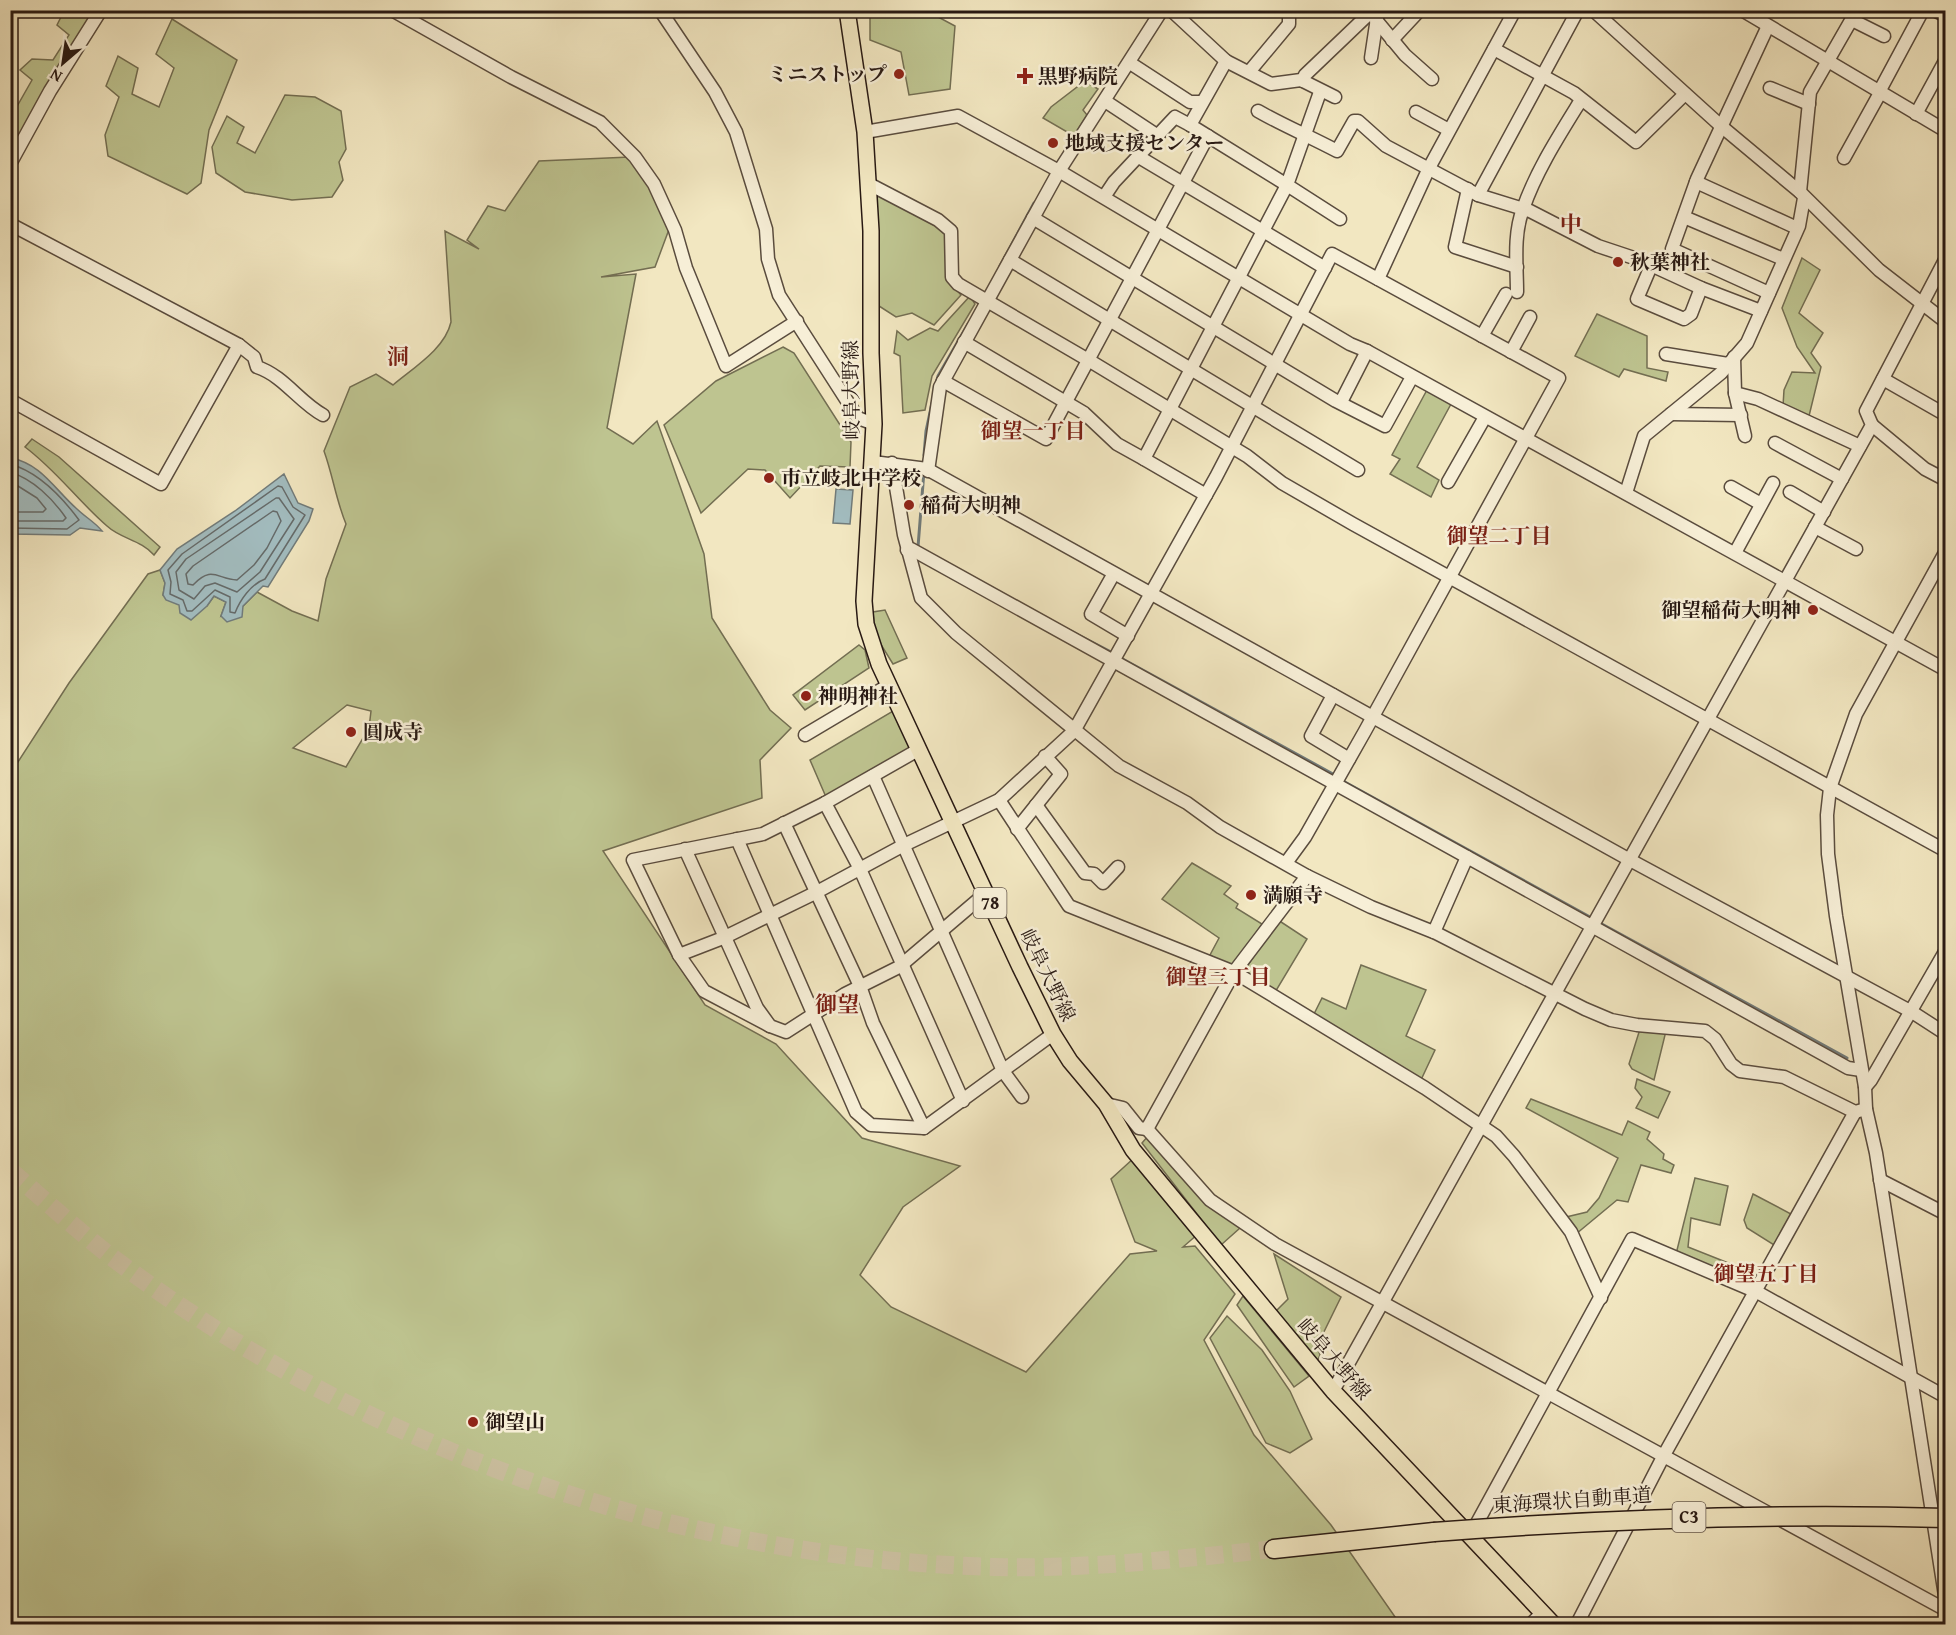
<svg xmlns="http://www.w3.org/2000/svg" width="1956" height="1635" font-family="'Gentium Book Plus','Noto Serif JP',serif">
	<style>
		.green { fill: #bec490; stroke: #736e52; stroke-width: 1.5; fill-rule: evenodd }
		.water { fill: #a2bcbf; stroke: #717b7a; stroke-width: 1.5 }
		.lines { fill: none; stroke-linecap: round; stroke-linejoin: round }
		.shore { stroke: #656a69; stroke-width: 1.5 }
		.stream { stroke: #717b7a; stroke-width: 3 }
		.highway-tunnel { stroke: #cabe9e; stroke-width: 18; stroke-dasharray: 18 9; stroke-linecap: butt }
		.minor-casing { stroke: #5a4c3e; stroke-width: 15 }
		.major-casing { stroke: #281913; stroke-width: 18 }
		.highway-casing { stroke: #281913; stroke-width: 21 }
		.minor { stroke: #f7efd7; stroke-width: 12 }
		.major { stroke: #f2e7c1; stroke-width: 15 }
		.highway { stroke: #f2e7c1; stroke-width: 18 }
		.highway-bridge-casing { stroke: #281913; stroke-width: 21; stroke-linecap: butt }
		.highway-bridge { stroke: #f2e7c1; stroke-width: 18 }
		.poi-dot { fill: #8f2418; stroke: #f7efd7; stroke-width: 2 }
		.labels { text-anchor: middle; stroke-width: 5; stroke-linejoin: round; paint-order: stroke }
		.shield { fill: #f7efd7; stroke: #66594e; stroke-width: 1.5 }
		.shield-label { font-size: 18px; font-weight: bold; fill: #281913 }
		.poi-label { font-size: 20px; font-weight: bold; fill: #281913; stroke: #f7efd7; text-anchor: start }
		.street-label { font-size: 20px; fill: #281913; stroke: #f7efd7 }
		.neighbourhood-label { font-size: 21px; font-weight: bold; fill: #7a1f14; stroke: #f7efd7 }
		.quarter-label { font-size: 22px; font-weight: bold; fill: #7a1f14; stroke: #f7efd7 }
	</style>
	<rect width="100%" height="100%" fill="#f2e7c1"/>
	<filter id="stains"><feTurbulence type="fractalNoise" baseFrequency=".00333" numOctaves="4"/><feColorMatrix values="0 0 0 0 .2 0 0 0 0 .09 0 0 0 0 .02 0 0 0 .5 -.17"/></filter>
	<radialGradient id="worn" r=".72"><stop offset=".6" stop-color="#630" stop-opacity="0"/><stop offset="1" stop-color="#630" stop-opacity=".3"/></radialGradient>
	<g class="green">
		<polygon points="64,11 84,11 92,15 11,157 11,117 32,80 20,70 32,59 53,60 69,35 57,25"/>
		<polygon points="870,11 927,11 955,26 950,89 909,95 901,52 870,40"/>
		<polygon points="172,19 237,60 209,130 201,183 187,194 108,156 105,135 119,97 106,86 118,56 138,68 132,94 159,107 174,68 156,54"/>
		<polygon points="1085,81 1098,89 1083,110 1087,115 1074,136 1043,118 1051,107"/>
		<polygon points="285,95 315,97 341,111 346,149 339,162 343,180 332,197 292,200 245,192 216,173 212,147 227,116 244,127 237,143 255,153"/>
		<path d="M630,157L643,173L671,224L655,267L601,277L636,274L607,428L633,444L657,421L704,554L712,618L770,710L791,728L760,760L762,798L603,851L705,1005L776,1044L862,1138L960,1166L903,1207L860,1275L891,1307L1026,1372L1130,1254L1157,1251L1135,1242L1111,1179L1135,1157L1198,1234L1183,1247L1195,1246L1235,1294L1204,1340L1254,1435L1331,1525L1400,1624H11V768L16,765L69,683L148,574L160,570L165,583L163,595L207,606L214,596L226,602L221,616L243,606L257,592L292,611L318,621L326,579L346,524C336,500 333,476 324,451L350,387L376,374L393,385C413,368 445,349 451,322L445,231L479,249L467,240L488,206L505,211L539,161ZM347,705L371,711L369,728L346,767L293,748Z"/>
		<polygon points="875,192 948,233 949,281 961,295 934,325 912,313 896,317 879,306"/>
		<polygon points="1802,258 1820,270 1799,313 1823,333 1811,353 1821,367 1808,420 1783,406 1784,390 1792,372 1815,373 1797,347 1782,308"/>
		<polygon points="970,296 975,304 932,376 925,410 903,413 900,356 894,353 897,331 908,340 930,328 938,331"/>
		<polygon points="1597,314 1647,336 1647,368 1668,372 1666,381 1624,369 1619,377 1575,356"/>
		<polygon points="783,347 794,353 851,442 850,467 820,466 790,498 765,470 748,469 701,513 664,425 716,381"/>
		<polygon points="1428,388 1451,404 1417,467 1439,480 1431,497 1390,474 1400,459 1392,455"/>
		<path d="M32,439L59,457L160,547L154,555C141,540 121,539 107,526C77,500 57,471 25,447Z"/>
		<polygon points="885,610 907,658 893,664 875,635 873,612"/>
		<polygon points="859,645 865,650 869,668 805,710 793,695"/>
		<polygon points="893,711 911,751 826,797 810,760"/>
		<polygon points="1192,863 1231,886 1224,894 1238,904 1236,908 1262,924 1236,963 1228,966 1210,955 1219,938 1162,899"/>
		<polygon points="1278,920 1307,939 1274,994 1242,974"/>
		<polygon points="1361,965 1426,990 1406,1036 1435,1050 1420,1082 1313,1016 1322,998 1346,1009"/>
		<polygon points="1640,1029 1666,1031 1654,1080 1632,1069 1629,1064"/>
		<polygon points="1637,1079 1670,1092 1658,1118 1636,1108 1642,1097 1635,1088"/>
		<polygon points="1531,1099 1622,1135 1628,1121 1650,1132 1647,1139 1664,1154 1663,1159 1674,1165 1671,1173 1641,1165 1628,1202 1617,1200 1576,1234 1562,1218 1587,1212 1599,1198 1618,1158 1526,1108"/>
		<polygon points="1148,1136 1240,1228 1221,1245 1142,1143"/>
		<polygon points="1695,1178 1728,1186 1720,1225 1691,1218 1688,1247 1736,1266 1735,1270 1754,1279 1751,1284 1676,1254"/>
		<polygon points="1753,1194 1791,1214 1774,1245 1747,1228 1744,1220"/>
		<polygon points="1274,1254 1341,1297 1317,1346 1320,1355 1316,1364 1274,1313 1288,1299"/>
		<polygon points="1243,1296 1309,1376 1294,1387 1237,1305"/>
		<polygon points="1227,1316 1262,1350 1290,1391 1312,1439 1290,1453 1266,1443 1210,1338"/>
	</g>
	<g class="water">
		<path d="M11,458C42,464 55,490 77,509C85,517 95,522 102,531L80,528L70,535L11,534Z"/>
		<polygon points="284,474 298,503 313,509 309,521 268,587 263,586 243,606 242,617 227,622 221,616 226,602 214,596 207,606 191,620 180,613 179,605 166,600 163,595 165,583 160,570 177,549 235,511"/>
		<polygon points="836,489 853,490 850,524 833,523"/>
	</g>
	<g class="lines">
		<g class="shore">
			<path d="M10,464C39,472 62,497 79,520L67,529L10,528"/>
			<path d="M10,472C33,479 53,499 66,518L63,521H10"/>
			<polyline points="10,481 37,498 46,509 43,512 10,512"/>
			<path d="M278,486L282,487L293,507L305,515L265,579C251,584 240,600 235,613L230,612V597L215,590L192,611H187L183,600L170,594L171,582L168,570L182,554Z"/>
			<polygon points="276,498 279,498 294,519 260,572 237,592 215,583 205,586 194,599 179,590 176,572 186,559"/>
			<path d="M273,511L277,512L281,521L267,548L254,565L237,580C217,579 212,565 193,585L188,584L186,574L193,566Z"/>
		</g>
		<g class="stream">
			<polyline points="1000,266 1034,203"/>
			<polyline points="936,384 938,376 968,324"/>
			<polyline points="924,455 926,431 932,403"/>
			<polyline points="918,547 924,471"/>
			<polyline points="1063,627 1113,653"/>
			<polyline points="1119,657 1333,774"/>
			<polyline points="1343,781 1590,917"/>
			<polyline points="1600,923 1847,1058"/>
		</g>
		<path class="highway-tunnel" d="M10,1170C43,1199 75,1228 109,1255C364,1449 674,1558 994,1567C1087,1569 1181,1559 1274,1549"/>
		<g class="minor-casing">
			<g id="minor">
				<polyline points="392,10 511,77 600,122 635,157 654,184 675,230 686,268 726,366 797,321"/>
				<polyline points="660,10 715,92 736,132 766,229 768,259 779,295 858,418 874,424"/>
				<polyline points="1593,10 1721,126 1800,192 1879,270 1946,322"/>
				<polyline points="1742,10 1946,131"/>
				<polyline points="1934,10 1946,16"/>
				<polyline points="1376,20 1405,55 1432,79"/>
				<polyline points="1852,20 1884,36"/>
				<polyline points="1768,26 1697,179 1672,249 1769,293"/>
				<polyline points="1392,40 1420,10"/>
				<polyline points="1494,49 1574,93 1636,142 1685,94"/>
				<polyline points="1371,58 1377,18"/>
				<polyline points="1226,61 1271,84 1301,80 1335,97"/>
				<polyline points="1130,63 1190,102 1202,102"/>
				<polyline points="1249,72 1289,24 1289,10"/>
				<polyline points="1303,81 1305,75 1373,10"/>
				<polyline points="1770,88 1809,104"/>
				<polyline points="1320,92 1287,185 1340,219"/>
				<polyline points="1879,92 1923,10"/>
				<polyline points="1105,101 1158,136"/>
				<path d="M1258,111C1284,126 1311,137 1337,151L1354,121H1358L1386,146L1478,195L1530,211L1598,246L1640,260L1701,288L1761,311"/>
				<polyline points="1416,112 1449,130"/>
				<polyline points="1916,114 1946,59"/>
				<polyline points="865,132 958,116 1059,171 1350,344 1367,351 1946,670"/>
				<polyline points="1139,157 1325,268"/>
				<polyline points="1844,158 1880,93"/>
				<polyline points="10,164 50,91 101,10"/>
				<polyline points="1696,182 1797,228"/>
				<polyline points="869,184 938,220 951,231 952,277 958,284 1090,361 1247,456 1282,483 1353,524 1946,851"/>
				<polyline points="1468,189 1455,247 1517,267"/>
				<polyline points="1800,192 1810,92 1857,10"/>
				<polyline points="1478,195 1578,10"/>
				<polyline points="1104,197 1114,182 1175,117 1190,125"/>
				<polyline points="1684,217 1783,259"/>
				<polyline points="1033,218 1336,401 1385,426 1412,377"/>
				<path d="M10,224L239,345L254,357L257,367C284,376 299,402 323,415"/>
				<polyline points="1010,260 1358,470"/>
				<polyline points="1651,266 1637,299 1684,319 1691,314 1701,288"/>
				<polyline points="1378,279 1429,168 1515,10"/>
				<path d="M1517,292C1517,266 1513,235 1523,209C1536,171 1560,134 1581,100"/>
				<polyline points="1482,336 1506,294"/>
				<polyline points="964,342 1084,413 1117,444 1144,459 1287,185 1190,125 1226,61 1171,10"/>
				<polyline points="1511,352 1530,317"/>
				<polyline points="1666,354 1728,364"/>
				<polyline points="1734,357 1735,393 1758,399 1860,446"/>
				<polyline points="1883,379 1946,415"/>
				<polyline points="943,381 1046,439 1208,136"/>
				<polyline points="1735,393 1745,436"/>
				<polyline points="10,400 161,484 239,345"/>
				<polyline points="1341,402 1367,351"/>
				<polyline points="1671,414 1741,415"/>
				<polyline points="1872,425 1925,469 1946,480"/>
				<polyline points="1775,443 1842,479"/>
				<polyline points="1144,459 1206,495"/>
				<polyline points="873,462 927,469 1630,860 1912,1012 1946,1034"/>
				<polyline points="892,463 904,535 921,598 956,633 1119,766 1187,803 1220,827 1307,876 1371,907 1436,933 1585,1009 1611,1020 1637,1025 1705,1031 1715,1039 1731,1064 1740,1071 1784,1077 1855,1112 1866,1109"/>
				<polyline points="928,471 940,387 1059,171 1162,10"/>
				<polyline points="1448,482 1485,417"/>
				<polyline points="1731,487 1761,504"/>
				<polyline points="1790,492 1824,512"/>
				<polyline points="1626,493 1644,436 1721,373 1747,343 1799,226 1804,198"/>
				<polyline points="1815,527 1856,549"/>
				<polyline points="907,550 911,549 1848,1068 1861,1070"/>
				<polyline points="1946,551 1856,714 1830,788 1827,815 1828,854 1836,916 1865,1087 1866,1109 1876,1153 1946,1602"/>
				<polyline points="1735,553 1773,483"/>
				<polyline points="1113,575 1091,614 1128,636"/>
				<polyline points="1333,695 1311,736 1349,759"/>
				<polyline points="805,735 889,685"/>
				<polyline points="873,776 1003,1071 1022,1097"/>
				<polyline points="999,800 1069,906 1234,972 1425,1088 1496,1136 1514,1156 1571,1232 1601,1298"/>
				<polyline points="825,803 860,869 963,1101"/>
				<polyline points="1036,805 1085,873 1094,874 1103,883 1118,867"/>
				<polyline points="784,823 860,986 873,1023 924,1128 1053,1034"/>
				<polyline points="1017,829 1061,774 1045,756"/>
				<polyline points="737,839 856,1112 871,1125 924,1128"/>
				<polyline points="685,849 757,1008 770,1026 786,1032 845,994 899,967 986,893"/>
				<polyline points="1434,932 1467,857"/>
				<polyline points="679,955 723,938 815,893 904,845 999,800 1074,731 1216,477 1332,254 1559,378 1365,731 1305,837 1286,863"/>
				<polyline points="770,1026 704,991 679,955 633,860 763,834 825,803 918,750"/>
				<polyline points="1865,1087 1871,1080 1946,950"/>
				<polyline points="1106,1104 1123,1108 1139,1128 1147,1129 1234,972 1307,876"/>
				<polyline points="1147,1129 1210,1200 1275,1244 1946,1610"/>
				<polyline points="1880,1180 1946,1214"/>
				<polyline points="1333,1391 1872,425 1866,411 1946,258"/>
				<polyline points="1471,1534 1632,1239 1757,1292 1946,1397"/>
				<polyline points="1531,1624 1542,1613"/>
				<polyline points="1577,1624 1664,1455 1855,1112"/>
			</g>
		</g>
		<g class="major-casing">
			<polyline id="major" points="847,10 865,132 871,231 871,353 874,424 864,601 866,624 879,664 1020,967 1053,1034 1070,1061 1106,1104 1133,1150 1333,1391 1553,1624"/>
		</g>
		<g class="highway-casing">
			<polyline id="highway" points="1274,1549 1434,1532"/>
		</g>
		<use href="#minor" class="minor"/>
		<use href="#major" class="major"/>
		<use href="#highway" class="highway"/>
		<g class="highway-bridge-casing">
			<path id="highway-bridge" d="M1434,1532C1605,1519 1774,1513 1946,1518"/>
		</g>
		<use href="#highway-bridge" class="highway-bridge"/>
	</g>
	<g class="poi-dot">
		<circle cx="899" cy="74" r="6"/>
		<path d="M1022 67h6v6h6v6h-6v6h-6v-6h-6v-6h6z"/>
		<circle cx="1053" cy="143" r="6"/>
		<circle cx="1618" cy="262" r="6"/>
		<circle cx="769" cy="478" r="6"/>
		<circle cx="909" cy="505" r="6"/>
		<circle cx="1813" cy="610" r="6"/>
		<circle cx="806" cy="696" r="6"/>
		<circle cx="351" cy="732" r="6"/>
		<circle cx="1251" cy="895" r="6"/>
		<circle cx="473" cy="1422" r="6"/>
	</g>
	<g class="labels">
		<g class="shield">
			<rect x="973.5" y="888" width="33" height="30" rx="4.5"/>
			<rect x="1672.5" y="1502" width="33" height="30" rx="4.5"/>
		</g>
		<g class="shield-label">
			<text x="990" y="909">78</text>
			<text x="1689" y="1523">C3</text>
		</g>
		<g class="poi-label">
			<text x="887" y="81" text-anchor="end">ミニストップ</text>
			<text x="1038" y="83">黒野病院</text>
			<text x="1065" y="150">地域支援センター</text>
			<text x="1630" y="269">秋葉神社</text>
			<text x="781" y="485">市立岐北中学校</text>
			<text x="921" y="512">稲荷大明神</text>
			<text x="1801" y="617" text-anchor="end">御望稲荷大明神</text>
			<text x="818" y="703">神明神社</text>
			<text x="363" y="739">圓成寺</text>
			<text x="1263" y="902">満願寺</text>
			<text x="485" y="1429">御望山</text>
		</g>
		<g class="street-label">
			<text transform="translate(851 390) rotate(-91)" y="7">岐阜大野線</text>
			<text transform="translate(1048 975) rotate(64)" y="7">岐阜大野線</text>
			<text transform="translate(1334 1359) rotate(49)" y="7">岐阜大野線</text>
			<text transform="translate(1572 1500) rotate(-4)" y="7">東海環状自動車道</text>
		</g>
		<g class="neighbourhood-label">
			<text x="1033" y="438">御望一丁目</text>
			<text x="1499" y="543">御望二丁目</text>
			<text x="1218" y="984">御望三丁目</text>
			<text x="1766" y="1281">御望五丁目</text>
		</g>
		<g class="quarter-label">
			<text x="1571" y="232">中</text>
			<text x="398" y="364">洞</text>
			<text x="837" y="1012">御望</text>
		</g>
	</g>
	<rect width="1956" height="1635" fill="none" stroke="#f2e7c1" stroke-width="36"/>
	<rect x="12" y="12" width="1932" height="1611" fill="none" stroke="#281913" stroke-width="3"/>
	<rect x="18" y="18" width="1920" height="1599" fill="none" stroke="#281913" stroke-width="1.5"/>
	<g transform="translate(63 63) rotate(209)" stroke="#f7efd7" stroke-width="4.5" paint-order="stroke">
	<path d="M0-4.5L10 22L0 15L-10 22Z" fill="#281913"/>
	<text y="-9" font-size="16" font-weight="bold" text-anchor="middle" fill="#281913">N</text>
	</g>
	<rect width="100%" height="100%" filter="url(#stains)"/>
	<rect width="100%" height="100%" fill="url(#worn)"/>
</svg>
